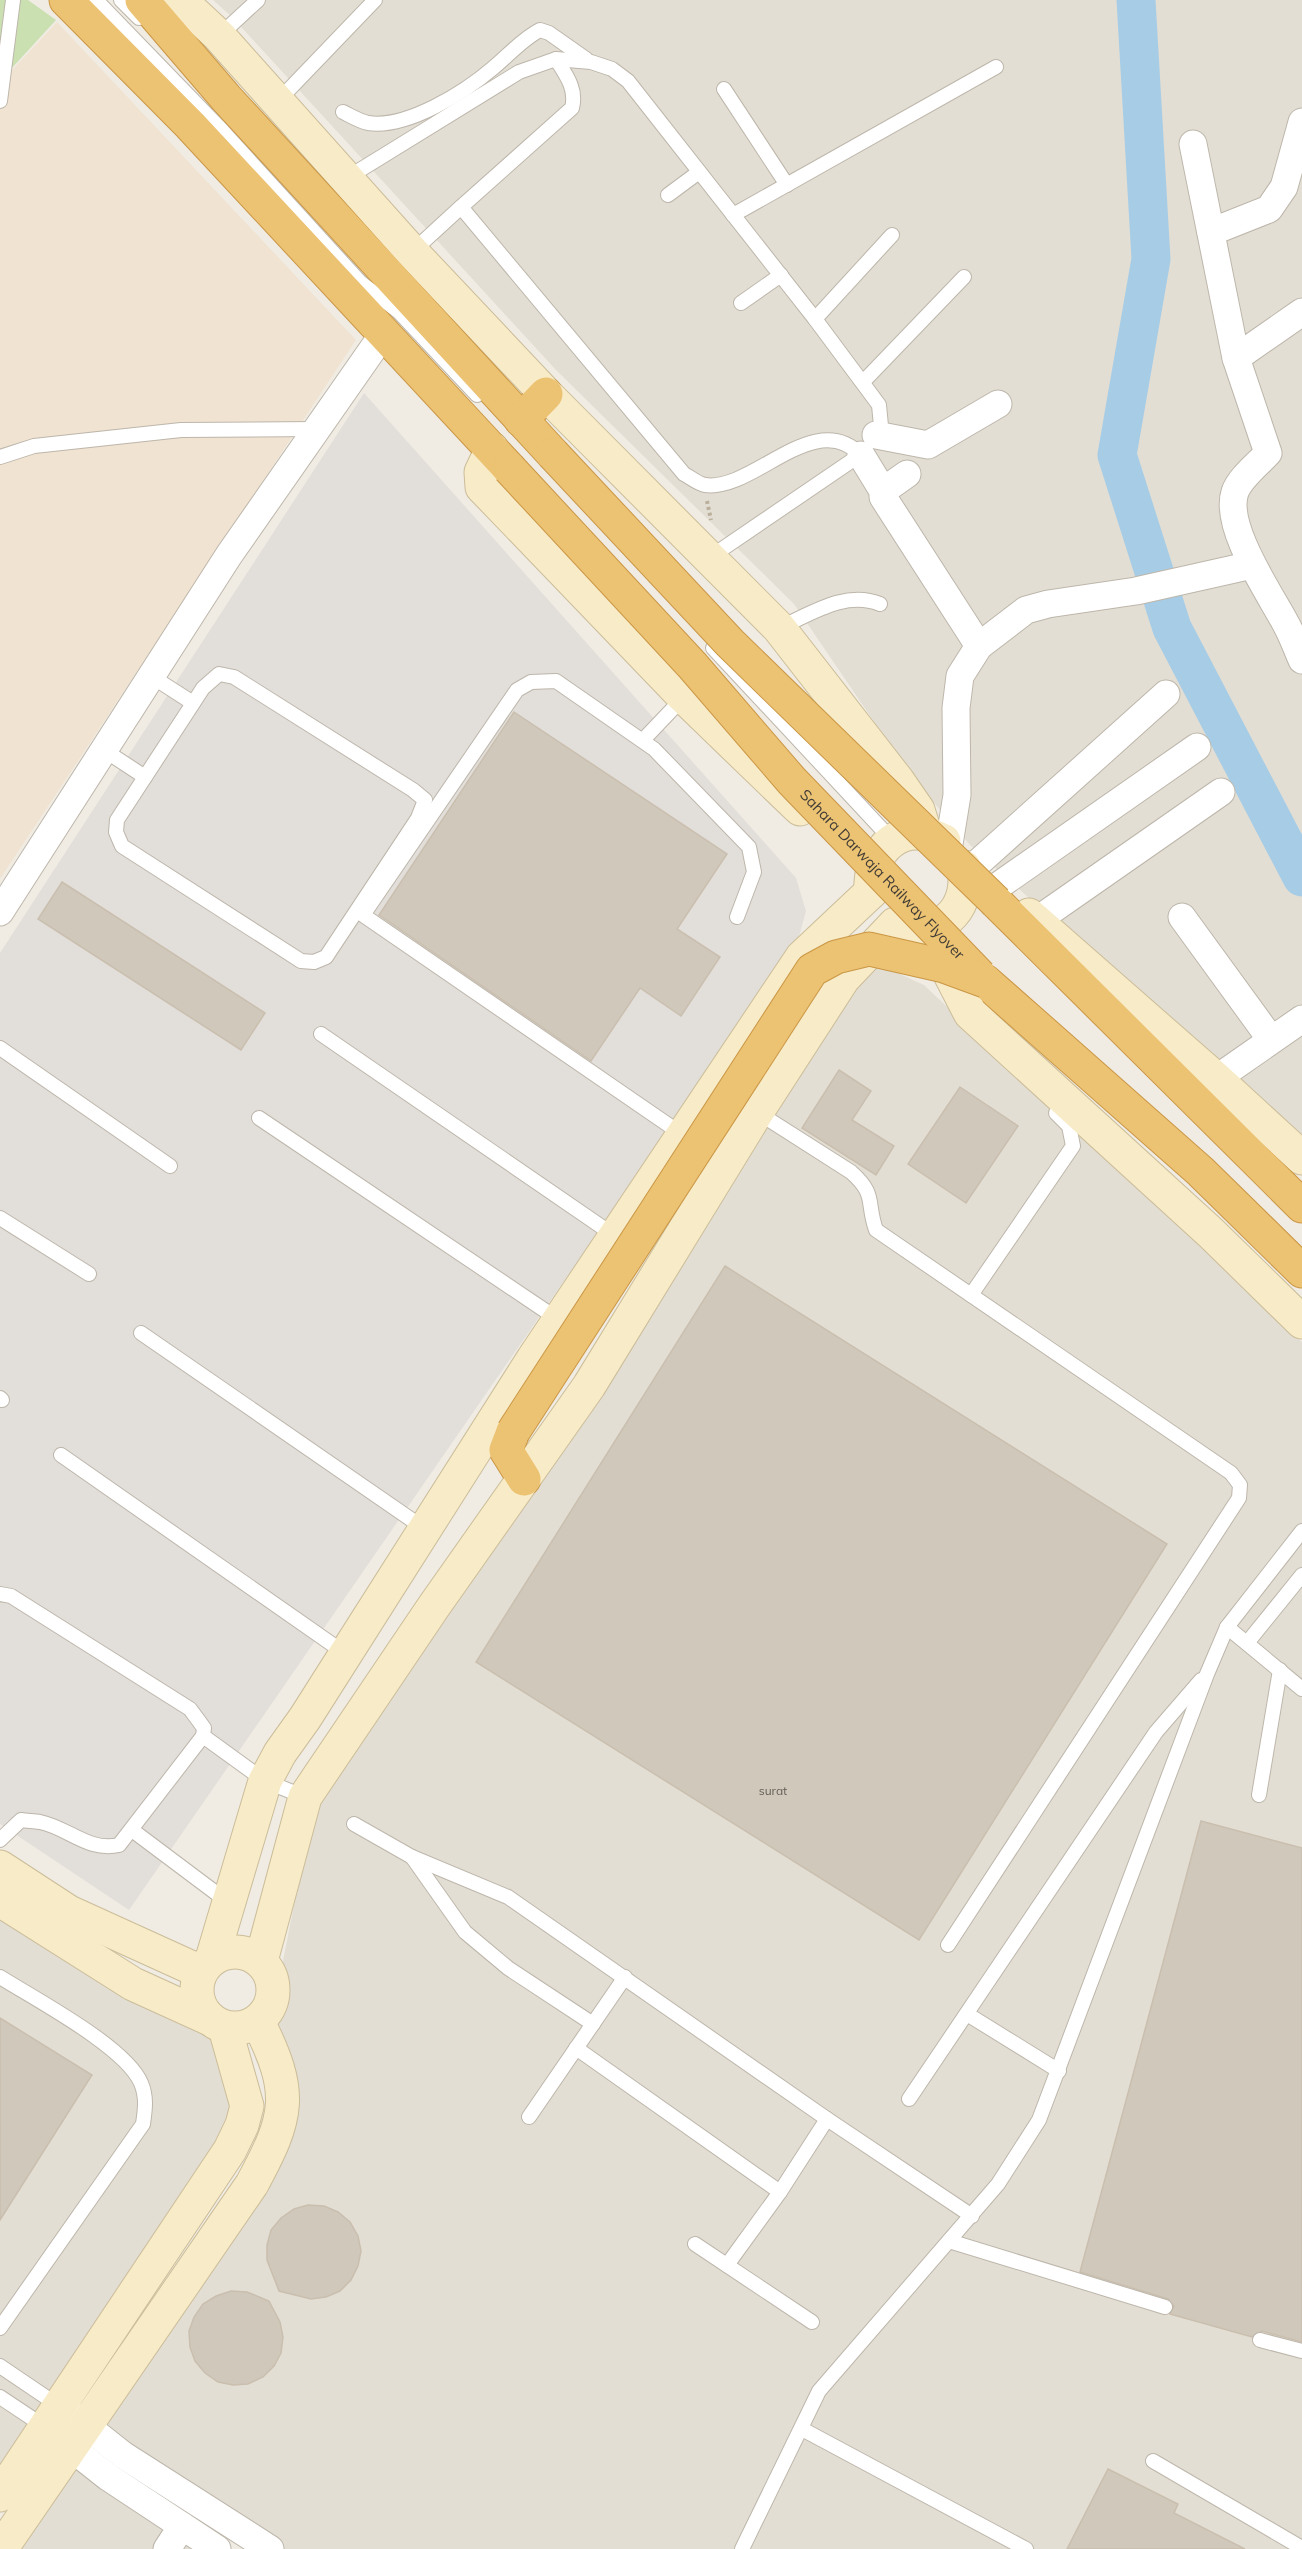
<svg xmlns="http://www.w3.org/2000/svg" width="1302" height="2549" font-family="Mulish,sans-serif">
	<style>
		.residential { fill: #e3ded3 }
		.commercial { fill: #f0e3d1 }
		.industrial { fill: #e2ded9 }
		.green { fill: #cbe0b1 }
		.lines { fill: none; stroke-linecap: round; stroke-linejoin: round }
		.river { stroke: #a7cde6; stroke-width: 39 }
		.building { fill: #d0c8bb; stroke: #cabfaf; stroke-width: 1.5 }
		.lane-casing { stroke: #bdb6ab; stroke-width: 16 }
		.street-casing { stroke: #bdb6ab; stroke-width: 29 }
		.secondary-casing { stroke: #cbbd99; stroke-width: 35 }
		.highway-casing { stroke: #ca9745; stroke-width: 35 }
		.path { stroke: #baaf9b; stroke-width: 4; stroke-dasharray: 3 3; stroke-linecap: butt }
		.lane { stroke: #fff; stroke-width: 14 }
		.street { stroke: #fff; stroke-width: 27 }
		.secondary { stroke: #f8ebc7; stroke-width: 33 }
		.highway { stroke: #ecc273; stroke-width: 33 }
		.highway-bridge-casing { stroke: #ca9745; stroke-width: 35; stroke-linecap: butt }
		.highway-bridge { stroke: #ecc273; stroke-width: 33 }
		.labels { text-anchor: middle; stroke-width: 4.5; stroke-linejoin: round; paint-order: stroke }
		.number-label { font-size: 12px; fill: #655f56 }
		.street-label { font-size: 15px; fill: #413c35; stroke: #fff }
	</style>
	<rect width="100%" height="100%" fill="#f0ece4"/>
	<g class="residential">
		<polygon points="213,0 1302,0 1302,1143 970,845 911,776 794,604 556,370 232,17"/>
		<polygon points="865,965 891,970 924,985 1302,1342 1302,2549 284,2549 127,2447 99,2425 265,2181 272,2022 286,1981 282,1966 315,1799"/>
		<polygon points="0,1909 219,2038 236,2107 229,2124 0,2479"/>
		<polygon points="71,2456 206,2549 7,2549"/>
	</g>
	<polygon class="commercial" points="57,22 356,340 0,879 0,83"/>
	<polygon class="industrial" points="364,393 796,878 806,911 797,944 129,1910 0,1824 0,953"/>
	<polygon class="green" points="0,0 28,0 56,20 0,81"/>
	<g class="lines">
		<polyline class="river" points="1136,0 1151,259 1117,455 1172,628 1302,877"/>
	</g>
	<g class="building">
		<polygon points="514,712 727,854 677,929 720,957 681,1016 640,988 591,1061 379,915"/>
		<polygon points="62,882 265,1013 241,1050 38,919"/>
		<polygon points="839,1070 871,1091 852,1120 894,1146 876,1175 802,1128"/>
		<polygon points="960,1087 1018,1126 966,1203 908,1164"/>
		<polygon points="725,1266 1167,1544 919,1940 476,1662"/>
		<polygon points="1201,1821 1302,1848 1302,2342 1262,2331 1252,2337 1170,2314 1174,2306 1168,2299 1080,2272"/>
		<polygon points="0,2018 92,2075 0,2220"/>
		<polygon points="308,2205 324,2206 338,2212 350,2222 358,2236 361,2251 358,2266 351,2280 340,2291 326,2297 311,2299 279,2291 267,2260 267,2245 271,2230 281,2218 294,2209"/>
		<polygon points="231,2291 247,2292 269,2301 280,2322 283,2337 281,2353 274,2366 263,2377 248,2384 233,2385 218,2382 205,2373 195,2361 190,2347 189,2331 194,2317 203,2304 216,2296"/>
		<polygon points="1108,2469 1178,2504 1174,2513 1245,2549 1067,2549"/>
	</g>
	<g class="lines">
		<g class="lane-casing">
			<g id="lane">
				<polyline points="96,0 218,126 360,282 399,312 477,395"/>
				<polyline points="121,0 139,18"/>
				<polyline points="219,36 258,0"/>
				<polyline points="724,89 787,185"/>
				<polyline points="0,101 13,0"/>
				<polyline points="277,102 375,0"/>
				<path d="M343,112C351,116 359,121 368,123C407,129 465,92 493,68C508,56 522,39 540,30L549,33L586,59"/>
				<polyline points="347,178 519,72 556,59 591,62 612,69 628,81 815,319 879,405 881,426 875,438"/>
				<polyline points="668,195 699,172"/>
				<path d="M461,207L572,108C577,89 566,75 556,59"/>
				<polyline points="733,215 996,67"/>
				<path d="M412,252L461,207L684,474C690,477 698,484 705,485C753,492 814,407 861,455"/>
				<polyline points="741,303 781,275"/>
				<polyline points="815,319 892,235"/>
				<polyline points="863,382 964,277"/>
				<polyline points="0,457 34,446 181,430 317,429"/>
				<polyline points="709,558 863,453"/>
				<path d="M779,628C811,614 845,590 880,604"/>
				<polyline points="713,648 892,840"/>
				<polygon points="219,674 234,677 413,790 425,800 418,818 326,957 314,962 301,961 122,846 116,832 117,820 203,688"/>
				<polyline points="151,676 193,703"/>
				<polyline points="643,740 684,697"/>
				<polyline points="104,750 145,777"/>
				<polyline points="321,1034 615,1236"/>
				<polyline points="0,1048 170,1166"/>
				<path d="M757,1112L851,1172C877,1195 866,1202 876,1230L1231,1473L1240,1485L1239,1498L948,1945"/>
				<polyline points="259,1118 559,1320"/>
				<polyline points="683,1135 363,915 517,690 531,682 556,681 654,749 749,847 754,872 737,917"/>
				<polyline points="0,1218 89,1274"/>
				<polyline points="971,1295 1073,1146 1069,1126 1056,1113"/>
				<polyline points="141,1333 425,1529"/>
				<polyline points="0,1398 2,1400"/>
				<polyline points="61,1455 346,1654"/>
				<path d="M0,1594L11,1596L190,1709L204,1728L203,1736L119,1845C88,1852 69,1828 40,1822C34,1821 27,1821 21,1820L0,1840"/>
				<polyline points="1227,1627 1302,1689"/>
				<polyline points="1247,1643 1302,1575"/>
				<polyline points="203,1736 265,1781 305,1797"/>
				<polyline points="1259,1795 1280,1670"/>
				<polyline points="354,1824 412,1857 508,1897 827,2119 972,2216"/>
				<polyline points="132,1830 228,1902"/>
				<polyline points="412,1857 465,1932 508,1968 593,2024"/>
				<path d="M0,1977C35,1999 126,2047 141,2083C147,2097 145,2110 143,2124L0,2328"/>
				<polyline points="967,2014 1059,2071"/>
				<polyline points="576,2048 780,2192"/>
				<polyline points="909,2099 1156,1732 1201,1680"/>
				<polyline points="529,2117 625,1977"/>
				<polyline points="949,2241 1165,2307"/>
				<polyline points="695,2244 812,2322"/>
				<polyline points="727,2265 780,2192 827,2119"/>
				<polyline points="1260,2340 1302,2351"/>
				<polyline points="0,2366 59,2406"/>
				<polyline points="0,2397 45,2427"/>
				<polyline points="802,2429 1026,2549"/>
				<polyline points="1153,2461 1302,2548"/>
				<polyline points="742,2549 819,2391 998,2184 1039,2120 1207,1674 1227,1627 1302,1531"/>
			</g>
		</g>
		<g class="street-casing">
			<g id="street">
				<path d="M1193,144L1236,358L1268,453C1258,464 1240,478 1235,492C1223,527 1271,595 1287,626C1293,637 1297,649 1302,660"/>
				<polyline points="1211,232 1269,209 1284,187 1302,122"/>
				<polyline points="1236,358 1302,312"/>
				<polyline points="876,435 928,445 998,404"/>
				<polyline points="861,455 883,491 883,497 979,646"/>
				<polyline points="883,491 907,474"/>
				<polyline points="949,844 957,795 956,708 960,676 979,646 1026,610 1048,604 1136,591 1252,565"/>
				<polyline points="970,870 1166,694"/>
				<polyline points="998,886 1197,747"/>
				<polyline points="0,912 229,555 384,333"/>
				<polyline points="1182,917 1270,1038"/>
				<polyline points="1036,921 1221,792"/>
				<polyline points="1216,1079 1302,1019"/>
				<polyline points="70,2413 123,2455 270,2549"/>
				<polyline points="56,2436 108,2477 217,2549"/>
				<polyline points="167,2549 182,2526"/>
			</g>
		</g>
		<g class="secondary-casing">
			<g id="secondary">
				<polyline points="180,0 219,36 412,252 546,394 779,628 898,781 918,810 924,829"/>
				<polyline points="492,449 481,472 482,487 684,697 800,809"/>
				<path d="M871,892C868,849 903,818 944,841"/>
				<polyline points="1029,915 1216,1079 1302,1158"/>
				<path d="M905,928C947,935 970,905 964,867"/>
				<polyline points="937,949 970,1013 1211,1233 1302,1322"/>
				<polyline points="0,1867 69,1912 201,1972"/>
				<polyline points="0,1900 133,1984 210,2019"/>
				<circle cx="235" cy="1990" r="38"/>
				<polyline points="212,1959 265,1781 280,1753 305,1718 533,1359 802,957 871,892"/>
				<polyline points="261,1961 305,1797 434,1606 589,1386 757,1112 843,979 895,924"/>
				<polyline points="0,2495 230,2150 242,2125 247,2106 225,2028"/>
				<path d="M1,2549L252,2184C289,2116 294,2093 258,2022"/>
			</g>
		</g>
		<g class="highway-casing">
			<g id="highway">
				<polyline points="66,0 190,125 509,468"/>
				<polyline points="142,0 226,98 553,454"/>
				<polyline points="521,420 546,394"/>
				<polyline points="996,902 1302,1206"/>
				<polyline points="985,981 1200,1171 1302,1271"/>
				<polyline points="513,1432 506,1450 524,1479"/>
			</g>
		</g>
		<polyline class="path" points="707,501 711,520"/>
		<use href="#lane" class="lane"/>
		<use href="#street" class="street"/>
		<use href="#secondary" class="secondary"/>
		<use href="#highway" class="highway"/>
		<g class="highway-bridge-casing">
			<g id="highway-bridge">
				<polyline points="553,454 730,643 996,902"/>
				<path id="s1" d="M509,468L692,665L792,781L980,976"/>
				<polyline points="513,1432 812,970 836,957 869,949 944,966 985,981"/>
			</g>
		</g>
		<use href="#highway-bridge" class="highway-bridge"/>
	</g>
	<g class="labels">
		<g class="number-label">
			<text x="773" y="1795">surat</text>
		</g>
		<g class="street-label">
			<text dy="5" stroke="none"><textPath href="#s1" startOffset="552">Sahara Darwaja Railway Flyover</textPath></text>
		</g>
	</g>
</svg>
